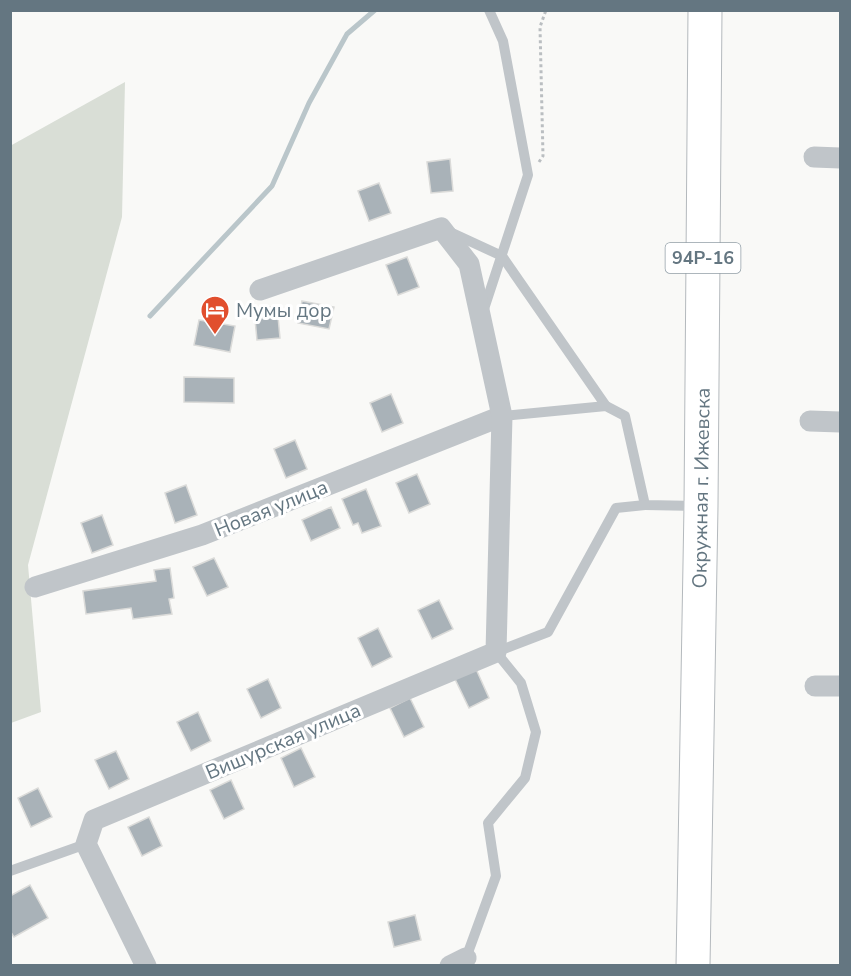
<svg xmlns="http://www.w3.org/2000/svg" width="851" height="976" font-family="'Nunito Sans',sans-serif">
	<style>
		.green { fill: #d9ded6 }
		.lines { fill: none; stroke-linecap: round; stroke-linejoin: round }
		.stream { stroke: #bac6ca; stroke-width: 5 }
		.building { fill: #a9b2b8; stroke: #dbdbd9; stroke-width: 1.5 }
		.primary-casing { stroke: #b4b9bd; stroke-width: 35 }
		.path { stroke: #babec1; stroke-width: 3; stroke-dasharray: 3 3; stroke-linecap: butt }
		.lane { stroke: #c0c5c9; stroke-width: 10 }
		.street { stroke: #c0c5c9; stroke-width: 21 }
		.primary { stroke: #fff; stroke-width: 33 }
		.labels { text-anchor: middle; stroke-width: 6; stroke-linejoin: round; paint-order: stroke }
		.shield { fill: #fff; stroke: #929fa7; stroke-width: 1.5 }
		.shield-label { font-size: 18px; font-weight: bold; fill: #647681 }
		.poi-label { font-size: 20px; fill: #647681; stroke: #fff; text-anchor: start }
		.street-label { font-size: 20px; fill: #647681; stroke: #fff }
	</style>
	<rect width="100%" height="100%" fill="#f9f9f7"/>
	<polygon class="green" points="125,82 122,217 28,565 41,712 11,723 10,146"/>
	<g class="lines">
		<polyline class="stream" points="150,316 272,186 309,103 347,34 375,10"/>
	</g>
	<g class="building">
		<polygon points="450,159 453,191 431,193 427,162"/>
		<polygon points="379,183 391,213 369,221 358,191"/>
		<polygon points="407,257 419,287 398,295 386,265"/>
		<polygon points="302,301 334,307 329,329 298,323"/>
		<polygon points="277,306 280,338 257,340 254,309"/>
		<polygon points="199,320 235,326 230,352 194,345"/>
		<polygon points="184,377 234,378 234,403 184,402"/>
		<polygon points="391,394 403,423 382,432 370,403"/>
		<polygon points="295,440 307,469 286,478 274,449"/>
		<polygon points="417,474 430,504 409,513 396,483"/>
		<polygon points="186,485 197,515 175,523 165,493"/>
		<polygon points="366,489 381,526 362,533 358,523 353,525 342,499"/>
		<polygon points="331,507 340,528 311,541 302,520"/>
		<polygon points="102,515 113,545 92,553 81,523"/>
		<polygon points="214,558 228,587 207,596 193,567"/>
		<polygon points="170,568 174,598 169,599 172,614 133,619 131,608 86,614 83,591 156,581 154,570"/>
		<polygon points="439,600 453,629 432,639 418,610"/>
		<polygon points="378,628 392,657 372,667 358,638"/>
		<polygon points="476,669 489,698 469,708 455,679"/>
		<polygon points="268,679 281,708 261,718 247,689"/>
		<polygon points="410,698 424,727 404,737 390,708"/>
		<polygon points="198,712 211,741 191,751 177,722"/>
		<polygon points="301,748 315,777 294,787 281,758"/>
		<polygon points="116,751 129,779 109,789 95,760"/>
		<polygon points="231,780 244,809 224,819 210,790"/>
		<polygon points="38,788 52,817 31,827 18,798"/>
		<polygon points="149,817 162,846 142,856 128,827"/>
		<polygon points="30,885 48,918 14,937 10,931 10,896"/>
		<polygon points="415,915 421,940 394,947 388,922"/>
	</g>
	<g class="lines">
		<g class="primary-casing">
			<polyline id="primary" points="693,966 701,506 705,10"/>
		</g>
		<polyline class="path" points="539,162 543,156 540,27 546,10"/>
		<g class="lane">
			<polyline points="450,232 502,256 606,406"/>
			<polyline points="483,312 528,175 503,41 489,10"/>
			<polyline points="502,416 606,406 625,416 645,505 698,506"/>
			<polyline points="10,871 86,844"/>
			<polyline points="466,958 496,876 488,823 525,778 536,732 521,683 496,652 548,632 616,508 645,505"/>
		</g>
		<g class="street">
			<polyline points="814,157 840,158"/>
			<polyline points="810,421 840,422"/>
			<polyline points="35,587 202,535 502,416"/>
			<polyline points="815,686 840,686"/>
			<polyline points="146,966 86,844 94,820 496,652 502,416 469,264 441,228 260,290"/>
			<polyline points="450,966 466,958"/>
		</g>
		<use href="#primary" class="primary"/>
	</g>
	<defs>
		<g id="hotel-pin" transform="scale(1.5)"><path d="M0 17L-7.5 6A9.5 9.5 0 1 1 7.5 6Z" fill="#e14f2e" stroke="#fff"/><path d="M-6-4.5h1.5V1H6V5H4.5V3h-9V5H-6ZM-4 0a1.8 1.8 0 1 1 3.6 0ZM.5 0V-2.5h3Q6-2.5 6 0Z" fill="#fff"/></g>
	</defs>
	<g fill-rule="evenodd">
		<use href="#hotel-pin" x="215" y="310"/>
	</g>
	<g class="labels">
		<rect class="shield" x="665.5" y="243" width="75" height="30" rx="4.5"/>
		<g class="shield-label">
			<text x="703" y="264">94Р-16</text>
		</g>
		<g class="poi-label">
			<text x="236" y="317">Мумы дор</text>
		</g>
		<g class="street-label">
			<text transform="translate(701 488) rotate(-89)" y="7">Окружная г. Ижевска</text>
			<text transform="translate(271 508) rotate(-22)" y="7">Новая улица</text>
			<text transform="translate(283 741) rotate(-23)" y="7">Вишурская улица</text>
		</g>
	</g>
	<rect width="851" height="976" fill="none" stroke="#647681" stroke-width="24"/>
</svg>
